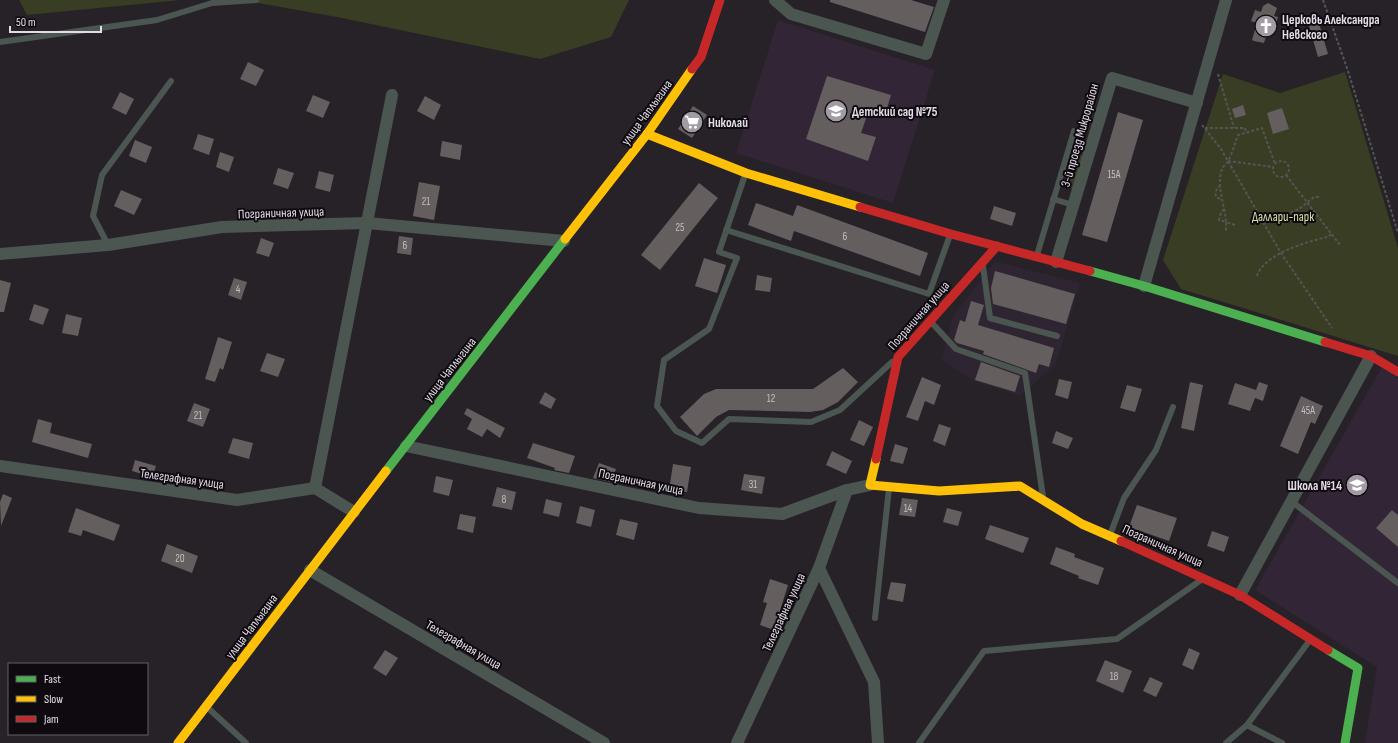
<svg xmlns="http://www.w3.org/2000/svg" width="1398" height="743" font-family="'Sofia Sans Condensed',sans-serif">
	<style>
		.industrial { fill: #2f2532 }
		.built { fill: #312536 }
		.green { fill: #393d23 }
		.building { fill: #645e5e }
		.lines { fill: none; stroke-linecap: round; stroke-linejoin: round }
		.path { stroke: #525654; stroke-width: 2; stroke-dasharray: 3 2; stroke-linecap: butt }
		.lane { stroke: #4c5651; stroke-width: 6 }
		.street { stroke: #4c5651; stroke-width: 12 }
		.fast { stroke: #4caf50; stroke-width: 9 }
		.slow { stroke: #ffc107; stroke-width: 9 }
		.jam { stroke: #c62828; stroke-width: 9 }
		.labels { text-anchor: middle; stroke-width: 4; stroke-linejoin: round; paint-order: stroke }
		.number-label { font-size: 11px; fill: #c3bcc3 }
		.poi-label { font-size: 13px; font-weight: bold; fill: #e3dce5; stroke: #0e0a10; text-anchor: start }
		.street-label { font-size: 13px; fill: #e3dce5; stroke: #0e0a10 }
		.park-label { font-size: 13px; fill: #d5e0a4; stroke: #0e0a10 }
	</style>
	<rect width="100%" height="100%" fill="#272228"/>
	<polygon class="industrial" points="995,261 1080,283 1056,364 1020,396 974,381 942,360 953,316"/>
	<g class="built">
		<polygon points="778,20 935,70 893,203 736,153"/>
		<polygon points="1383,365 1398,379 1398,743 1365,743 1377,667 1255,590"/>
	</g>
	<g class="green">
		<polygon points="19,0 180,0 27,15"/>
		<polygon points="242,0 629,0 611,37 540,59 337,17"/>
		<polygon points="1345,72 1398,248 1398,356 1181,289 1163,260 1223,74 1280,93"/>
		<polygon points="1073,153 1083,156 1073,189 1063,186"/>
	</g>
	<g class="building">
		<polygon points="830,0 911,0 934,7 925,32 830,2"/>
		<polygon points="1268,3 1277,8 1274,16 1278,17 1275,28 1269,26 1264,43 1254,41 1252,40 1257,23 1251,21 1255,10 1261,12 1263,6"/>
		<polygon points="1319,23 1328,54 1318,57 1309,26"/>
		<polygon points="248,62 264,70 256,86 240,79"/>
		<polygon points="827,76 891,95 884,118 868,113 861,133 876,137 868,161 806,139"/>
		<polygon points="120,92 134,99 126,115 112,108"/>
		<polygon points="313,95 330,102 323,118 306,111"/>
		<polygon points="425,96 441,105 434,120 417,111"/>
		<polygon points="1243,105 1246,115 1235,118 1232,109"/>
		<polygon points="693,106 707,115 692,138 678,129"/>
		<polygon points="1282,108 1289,129 1273,134 1267,113"/>
		<polygon points="1118,112 1143,120 1107,242 1082,235"/>
		<polygon points="198,134 214,139 209,155 193,149"/>
		<polygon points="135,140 152,147 146,163 129,156"/>
		<polygon points="442,141 462,145 460,160 440,156"/>
		<polygon points="220,152 234,157 229,172 216,167"/>
		<polygon points="278,168 294,173 288,189 273,184"/>
		<polygon points="319,171 334,175 330,192 315,188"/>
		<polygon points="419,182 440,186 434,220 413,216"/>
		<polygon points="699,183 718,198 660,270 641,255"/>
		<polygon points="121,190 142,199 134,215 114,206"/>
		<polygon points="756,203 793,216 797,205 928,253 920,276 794,231 791,241 748,225"/>
		<polygon points="994,206 1016,213 1012,226 990,219"/>
		<polygon points="399,236 413,238 411,255 397,253"/>
		<polygon points="261,238 274,243 269,257 256,253"/>
		<polygon points="704,258 726,265 717,293 695,286"/>
		<polygon points="995,271 1075,294 1066,324 993,304 991,288"/>
		<polygon points="757,275 772,278 770,292 755,290"/>
		<polygon points="234,278 247,282 241,300 228,295"/>
		<polygon points="0,280 11,283 4,312 0,312"/>
		<polygon points="971,301 984,305 978,325 1054,348 1049,367 1039,364 1036,373 983,354 984,351 957,343 954,340 960,320 965,322"/>
		<polygon points="34,304 49,309 43,325 29,320"/>
		<polygon points="66,314 82,318 78,336 62,333"/>
		<polygon points="218,337 232,342 223,370 220,368 215,382 205,379"/>
		<polygon points="267,353 285,359 278,377 260,371"/>
		<polygon points="981,362 1020,376 1015,392 975,380"/>
		<polygon points="843,368 858,382 838,402 823,410 810,412 729,410 716,417 697,436 680,417 704,394 716,389 813,389"/>
		<polygon points="922,377 941,385 934,405 925,401 918,421 906,417"/>
		<polygon points="1059,379 1072,382 1068,399 1055,395"/>
		<polygon points="1190,382 1203,385 1194,431 1181,428"/>
		<polygon points="1259,382 1268,385 1263,401 1255,398 1250,411 1228,404 1235,383 1256,390"/>
		<polygon points="1127,385 1142,389 1135,412 1120,408"/>
		<polygon points="545,392 556,399 551,409 539,403"/>
		<polygon points="1301,396 1323,406 1315,424 1311,422 1298,454 1280,446"/>
		<polygon points="194,403 210,409 203,427 187,421"/>
		<polygon points="467,408 505,428 500,438 487,429 482,437 467,429 472,419 464,414"/>
		<polygon points="38,419 52,423 50,433 92,444 88,458 32,442"/>
		<polygon points="859,420 873,427 864,446 850,440"/>
		<polygon points="939,424 951,428 945,446 933,441"/>
		<polygon points="1056,431 1073,438 1068,449 1052,443"/>
		<polygon points="233,438 253,443 249,459 228,453"/>
		<polygon points="533,443 575,456 569,473 554,470 555,468 527,458"/>
		<polygon points="895,444 908,448 903,464 890,461"/>
		<polygon points="832,451 852,461 846,474 826,465"/>
		<polygon points="135,460 156,466 152,477 132,471"/>
		<polygon points="599,463 616,469 611,482 593,478"/>
		<polygon points="673,464 691,467 687,492 669,490"/>
		<polygon points="744,474 765,477 762,494 741,490"/>
		<polygon points="436,476 453,480 449,496 433,492"/>
		<polygon points="497,487 516,492 512,510 492,506"/>
		<polygon points="3,494 12,498 1,526 0,502"/>
		<polygon points="902,498 918,500 915,517 899,515"/>
		<polygon points="546,499 562,503 559,517 543,513"/>
		<polygon points="1137,505 1177,518 1169,541 1129,527"/>
		<polygon points="580,506 595,510 591,527 576,523"/>
		<polygon points="76,508 120,525 114,541 83,530 81,536 68,532"/>
		<polygon points="947,508 962,512 958,526 943,522"/>
		<polygon points="1392,510 1398,515 1398,547 1376,528"/>
		<polygon points="460,514 476,517 473,533 457,529"/>
		<polygon points="620,519 638,523 634,540 616,535"/>
		<polygon points="990,525 1029,538 1023,553 985,539"/>
		<polygon points="1212,531 1229,537 1224,552 1207,546"/>
		<polygon points="167,544 198,556 192,573 161,561"/>
		<polygon points="1056,547 1075,554 1074,557 1104,568 1098,585 1078,578 1079,576 1050,564"/>
		<polygon points="770,579 788,585 774,630 760,625 767,603 763,602"/>
		<polygon points="891,582 906,584 903,602 887,599"/>
		<polygon points="1189,648 1200,653 1193,670 1182,665"/>
		<polygon points="385,650 398,658 386,676 373,668"/>
		<polygon points="1105,660 1132,671 1123,693 1096,681"/>
		<polygon points="1150,677 1163,683 1156,697 1143,691"/>
	</g>
	<g class="lines">
		<g class="path">
			<polyline points="1323,0 1348,71 1398,233"/>
			<polyline points="1218,74 1234,128"/>
			<polyline points="1202,125 1221,149 1281,253 1332,328"/>
			<polyline points="1205,128 1245,128 1246,133"/>
			<polyline points="1228,161 1273,167"/>
			<circle cx="1281" cy="169" r="8"/>
			<polyline points="1286,175 1340,245"/>
			<path d="M1220,199L1216,197C1215,191 1216,189 1220,186"/>
			<polyline points="1224,209 1221,213 1219,220 1226,222 1226,232"/>
			<polyline points="1263,224 1299,209 1314,197 1321,197"/>
			<path d="M1235,225L1226,222C1225,205 1216,187 1222,169C1223,166 1228,163 1229,159C1233,151 1235,143 1238,135L1262,128L1275,164"/>
			<path d="M1257,276C1264,254 1306,242 1327,237L1332,234"/>
		</g>
		<g class="lane">
			<polyline points="0,42 157,20 212,3 256,0"/>
			<polyline points="745,175 719,252 737,258 709,329 664,360 657,406 676,431 702,443 729,419 811,422 840,410 892,362"/>
			<polyline points="1053,199 1073,205"/>
			<polyline points="726,230 929,294 950,235"/>
			<polyline points="108,245 93,216 102,175 171,81"/>
			<polyline points="1037,255 1074,131"/>
			<polyline points="983,266 990,318 1057,336"/>
			<polyline points="931,322 956,349 1025,373 1043,497"/>
			<polyline points="1291,501 1398,583"/>
			<polyline points="1110,535 1124,498 1156,450 1173,407"/>
			<polyline points="875,618 889,488"/>
			<polyline points="208,708 246,743"/>
			<polyline points="1247,725 1310,640"/>
			<polyline points="919,743 984,651 1117,639 1201,580"/>
			<polyline points="1226,743 1247,725 1282,743"/>
		</g>
		<g class="street">
			<polyline points="775,0 791,14 926,54 944,0"/>
			<polyline points="0,254 108,245 222,227 367,223 564,241"/>
			<polyline points="1056,262 1112,78 1197,103"/>
			<polyline points="1144,286 1226,0"/>
			<polyline points="406,446 699,508 782,514 847,490 870,485"/>
			<polyline points="0,466 237,500 315,488 354,512"/>
			<polyline points="315,488 392,95"/>
			<polyline points="819,568 874,682 878,743"/>
			<polyline points="310,570 604,743"/>
			<polyline points="1240,595 1371,356"/>
			<polyline points="737,743 819,568 847,490"/>
		</g>
		<g class="fast">
			<polyline points="1090,271 1144,286 1325,342"/>
			<polyline points="386,471 565,239"/>
			<polyline points="1328,650 1358,668 1345,743"/>
		</g>
		<g class="slow">
			<polyline points="647,134 746,173 860,207"/>
			<polyline points="565,239 647,134 692,69"/>
			<polyline points="876,459 870,485 939,491 1020,486 1082,524 1121,541"/>
			<polyline points="178,743 386,471"/>
		</g>
		<g class="jam">
			<polyline points="692,69 701,57 720,0"/>
			<polyline points="860,207 951,234 1090,271"/>
			<polyline points="1325,342 1371,356 1398,372"/>
			<polyline points="876,459 898,357 997,246"/>
			<polyline points="1121,541 1240,595 1328,650"/>
		</g>
	</g>
	<defs>
		<g id="church-disc" transform="scale(1.15)"><circle r="9.5" fill="#a19ba3" stroke="#0e0a10"/><path d="M-1.2-6h2.4v3.5h3.3v2.4h-3.3V6h-2.4V-.1h-3.3v-2.4h3.3Z" fill="#fff"/></g>
		<g id="school-disc" transform="scale(1.15)"><circle r="9.5" fill="#a19ba3" stroke="#0e0a10"/><path d="M0-5L7-2L0 1L-7-2ZM-4 1L0 2.5L4 1V4Q0 6-4 4Z" fill="#fff"/></g>
		<g id="supermarket-disc" transform="scale(1.15)"><circle r="9.5" fill="#a19ba3" stroke="#0e0a10"/><path d="M-6-5.5h2.5l.6 2H6L4.5 2H-2.5L-4.4-4H-6ZM-1.5 3.2a1.3 1.3 0 1 0 .1 0ZM3 3.2a1.3 1.3 0 1 0 .1 0Z" fill="#fff"/></g>
	</defs>
	<g fill-rule="evenodd">
		<use href="#church-disc" x="1266" y="26"/>
		<use href="#school-disc" x="836" y="111"/>
		<use href="#supermarket-disc" x="692" y="122"/>
		<use href="#school-disc" x="1357" y="485"/>
	</g>
	<g class="labels">
		<g class="number-label">
			<text x="1114" y="178">15А</text>
			<text x="426" y="205">21</text>
			<text x="680" y="231">25</text>
			<text x="845" y="240">6</text>
			<text x="405" y="249">6</text>
			<text x="238" y="293">4</text>
			<text x="771" y="402">12</text>
			<text x="1308" y="414">45А</text>
			<text x="198" y="419">21</text>
			<text x="753" y="488">31</text>
			<text x="504" y="503">8</text>
			<text x="908" y="512">14</text>
			<text x="180" y="562">20</text>
			<text x="1114" y="680">18</text>
		</g>
		<g class="poi-label">
			<text x="1282" y="24">Церковь Александра<tspan x="1282" dy="15">Невского</tspan></text>
			<text x="852" y="116">Детский сад №75</text>
			<text x="708" y="127">Николай</text>
			<text x="1342" y="490" text-anchor="end">Школа №14</text>
		</g>
		<g class="street-label">
			<text transform="translate(646 112) rotate(-54)" y="5">улица Чаплыгина</text>
			<text transform="translate(1079 135) rotate(-74)" y="5">3-й проезд Микрорайон</text>
			<text transform="translate(281 212) rotate(-2)" y="5">Пограничная улица</text>
			<text transform="translate(918 315) rotate(-49)" y="5">Пограничная улица</text>
			<text transform="translate(449 369) rotate(-52)" y="5">улица Чаплыгина</text>
			<text transform="translate(182 478) rotate(8)" y="5">Телеграфная улица</text>
			<text transform="translate(641 481) rotate(12)" y="5">Пограничная улица</text>
			<text transform="translate(1163 545) rotate(24)" y="5">Пограничная улица</text>
			<text transform="translate(783 612) rotate(-65)" y="5">Телеграфная улица</text>
			<text transform="translate(251 626) rotate(-53)" y="5">улица Чаплыгина</text>
			<text transform="translate(464 644) rotate(30)" y="5">Телеграфная улица</text>
		</g>
		<g class="park-label">
			<text x="1283" y="221">Даллари-парк</text>
		</g>
	</g>
	<rect x="8" y="663" width="140" height="72" fill="#0e0a10" stroke="#635e65"/>
	<rect x="16" y="676" width="20" height="6" fill="#4caf50" stroke="#635e65"/>
	<text x="44" y="683" font-size="12" fill="#e3dce5">Fast</text>
	<rect x="16" y="696" width="20" height="6" fill="#ffc107" stroke="#635e65"/>
	<text x="44" y="703" font-size="12" fill="#e3dce5">Slow</text>
	<rect x="16" y="716" width="20" height="6" fill="#c62828" stroke="#635e65"/>
	<text x="44" y="723" font-size="12" fill="#e3dce5">Jam</text>
	<path d="M10 26v6h91v-6" fill="none" stroke="#e3dce5" stroke-width="2"/>
	<text x="16" y="26" font-size="12" fill="#e3dce5" stroke="#0e0a10" stroke-width="3" paint-order="stroke">50 m</text>
</svg>
